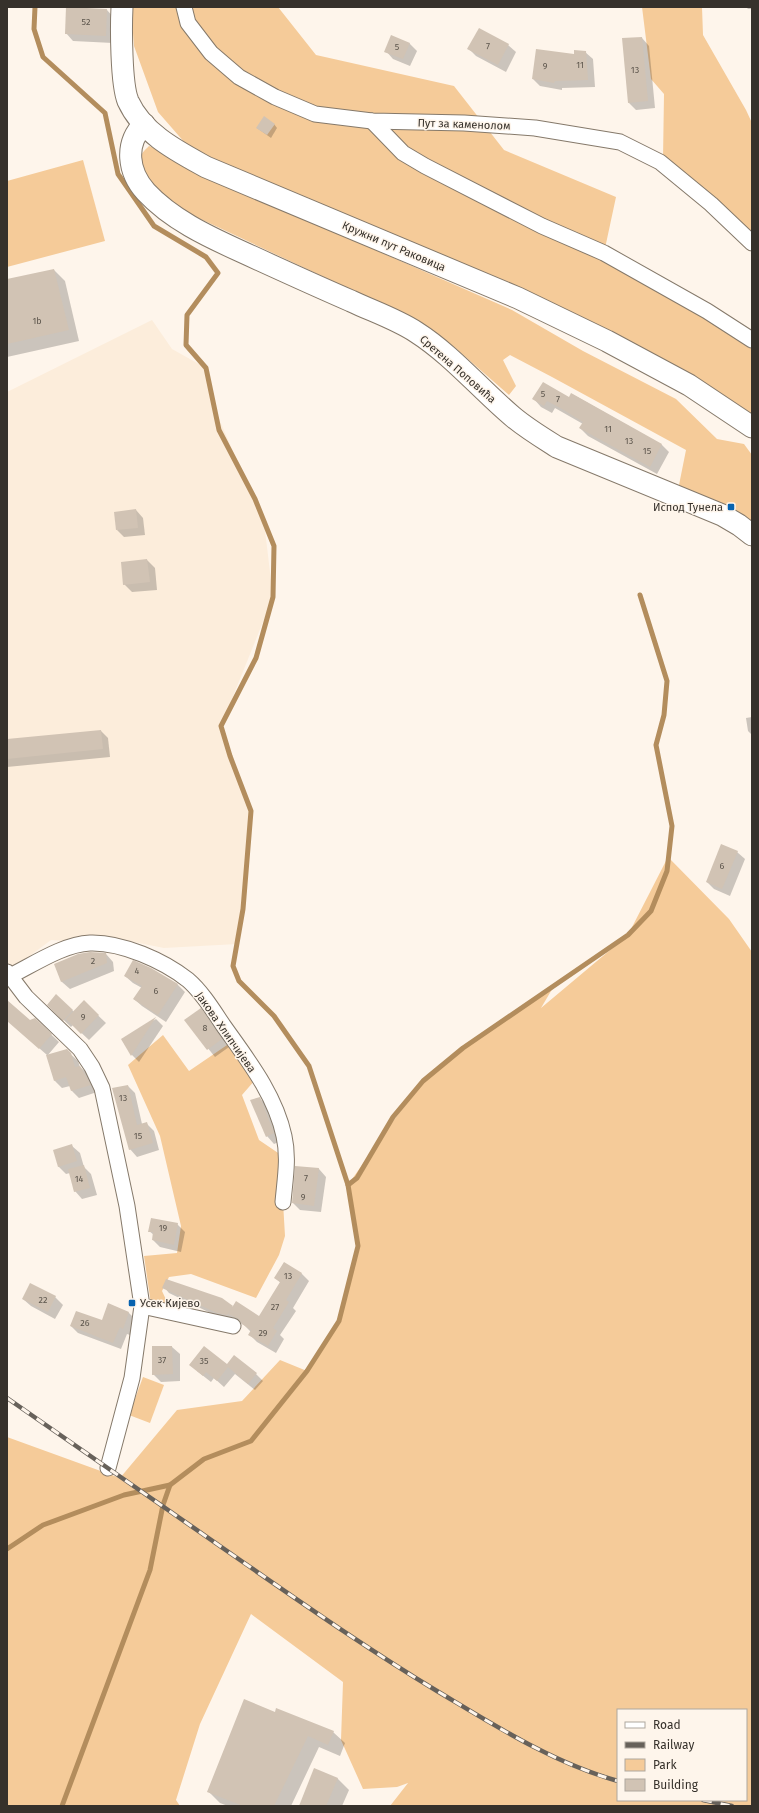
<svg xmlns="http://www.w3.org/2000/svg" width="759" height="1813" font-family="'Fira Sans',sans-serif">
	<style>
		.built { fill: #fceddb }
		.green { fill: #f5cb99; fill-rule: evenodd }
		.shadow { fill: #0003 }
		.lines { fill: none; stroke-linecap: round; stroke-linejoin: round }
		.stream { stroke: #b38d5d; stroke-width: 5 }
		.building { fill: #d1c3b4 }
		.street-casing { stroke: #85796a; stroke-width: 17 }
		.secondary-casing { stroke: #85796a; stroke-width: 23 }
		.street { stroke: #fff; stroke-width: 15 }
		.secondary { stroke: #fff; stroke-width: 21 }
		.rail-casing { stroke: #67615a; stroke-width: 4.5 }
		.rail { stroke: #fef5eb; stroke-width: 3; stroke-dasharray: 9; stroke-linecap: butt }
		.poi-dot { fill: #0763b0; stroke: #fef5eb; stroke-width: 1.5 }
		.labels { text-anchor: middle; stroke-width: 3; stroke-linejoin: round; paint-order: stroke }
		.number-label { font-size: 9px; fill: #5d564d }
		.street-label { font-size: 11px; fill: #36312b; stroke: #fef5eb }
		.poi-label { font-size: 11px; fill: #36312b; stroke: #fef5eb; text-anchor: end }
	</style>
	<rect width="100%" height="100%" fill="#fef5eb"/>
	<polygon class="built" points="152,320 172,349 206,368 216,412 264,522 273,597 221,726 251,811 237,944 164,948 129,941 90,943 51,940 11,970 7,961 7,392"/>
	<g class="green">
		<polygon points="131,7 278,7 316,55 454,86 504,150 616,197 604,253 752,341 752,427 689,385 206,167 158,112 134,46"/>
		<polygon points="642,7 702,7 703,35 746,110 752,123 752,233 663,159 664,94 651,79"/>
		<path d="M149,146L159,150L191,169L512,310L583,351L676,399L717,439L744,444L752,455V535L697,505L679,485L686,450L552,377L510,355L503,360L516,386L509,395L453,346L407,316L177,208C166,197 141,177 140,162C139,155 145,150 149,146Z"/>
		<polygon points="83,160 105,241 7,267 7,181"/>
		<path d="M668,857L729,919L752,952V1806H390L408,1783L397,1787L363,1789L341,1740L343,1682L251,1614L200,1724L176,1800L180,1806H7V1437L120,1478L177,1410L242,1401L280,1360L307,1371L339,1321L358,1246L348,1185L385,1132L423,1081L473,1041L554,986L541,1008L628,935ZM618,1710H746V1800H618Z"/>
		<polygon points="163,1035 189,1071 230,1043 255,1080 242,1095 259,1140 287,1159 283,1202 285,1236 279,1255 256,1298 191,1274 169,1277 162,1291 170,1308 151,1304 144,1256 177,1253 181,1226 160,1136 128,1065"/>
		<polygon points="143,1377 164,1385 150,1423 129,1415"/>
	</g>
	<g class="shadow">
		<polygon points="746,7 752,7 752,9 748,9"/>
		<polygon points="107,10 114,18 113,43 73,41 66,33"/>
		<polygon points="642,38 649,46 655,108 636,110 629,103"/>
		<polygon points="409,43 417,51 410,66 393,59 386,51"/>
		<polygon points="508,45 516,52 506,72 476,56 468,48"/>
		<polygon points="585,52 593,59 595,87 562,88 562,90 540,86 533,79 575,56"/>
		<polygon points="274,124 277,128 271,138 257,128"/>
		<polygon points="54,270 65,281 79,341 7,357 7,280"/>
		<polygon points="572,394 662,445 669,452 657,474 588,436 580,428 583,424 555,408 552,413 541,407 534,399 570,398"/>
		<polygon points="136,510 143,518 145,535 124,537 117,530"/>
		<polygon points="147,560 155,568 157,590 132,592 124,584"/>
		<polygon points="752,717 752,735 748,731 746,718"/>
		<polygon points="101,731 108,738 110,757 7,767 7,740"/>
		<polygon points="737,852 745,859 730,896 714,889 707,882"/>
		<polygon points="106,954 113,962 114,971 70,989 62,982 55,965"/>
		<polygon points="151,969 178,985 185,992 166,1022 142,1006 134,999 142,988 133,983 125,976"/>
		<polygon points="56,996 74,1012 84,1002 106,1023 89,1040 73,1025 71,1027 48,1005"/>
		<polygon points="7,1007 30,1021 35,1019 59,1042 47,1056 66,1050 78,1061 80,1067 88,1074 97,1092 79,1098 72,1091 70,1086 62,1088 55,1081 47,1055 7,1020"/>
		<polygon points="201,1009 208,1017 229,1047 215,1057 186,1021"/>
		<polygon points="156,1019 163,1026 139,1062 132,1055 122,1040"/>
		<polygon points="128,1086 135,1093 142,1124 146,1123 154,1131 159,1150 137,1157 130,1149"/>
		<polygon points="259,1098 267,1105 281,1141 274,1144 267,1136"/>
		<polygon points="72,1146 80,1153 84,1167 91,1174 97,1195 82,1199 75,1191 70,1173 66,1174 58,1166"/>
		<polygon points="296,1167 319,1169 326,1177 321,1212 300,1210 293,1203"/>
		<polygon points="177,1224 185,1232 181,1252 160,1247 153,1240 154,1235 149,1231"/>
		<polygon points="284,1263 302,1274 309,1281 293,1308 296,1311 280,1335 284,1339 276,1353 257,1342 250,1335 251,1332 244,1325 236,1321 223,1319 169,1293 164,1287 232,1307 259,1318 281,1283 275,1278"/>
		<polygon points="31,1285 55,1297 63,1305 55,1319 31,1306 23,1299"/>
		<polygon points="109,1305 129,1313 136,1320 130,1335 127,1334 121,1349 78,1333 71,1326 102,1322"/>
		<polygon points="153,1347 172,1347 180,1354 180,1381 161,1382 153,1374"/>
		<polygon points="227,1365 256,1374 263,1381 255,1390 235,1374 224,1387 214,1378 211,1382 197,1371"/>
		<polygon points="276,1713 333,1732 345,1743 340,1756 319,1747 291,1806 228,1806 220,1803 209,1792"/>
		<polygon points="337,1778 349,1790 342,1806 300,1806"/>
	</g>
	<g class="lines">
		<g class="stream">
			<polyline points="35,7 34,29 43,57 105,113 118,174 154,226 206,257 218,273 187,315 186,345 206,368 219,430 255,499 274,546 273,597 256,658 221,726 230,756 251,811 243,909 233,966 239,981 274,1016 309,1066 348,1185 357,1178 393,1117 423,1081 463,1048 628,935 651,911 667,871 672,826 656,745 664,715 667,681 640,595"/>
			<polyline points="7,1549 43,1525 124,1495 170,1485"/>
			<polyline points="62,1806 150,1570 163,1505 170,1485 204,1459 251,1441 307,1371 339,1321 358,1246 348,1185"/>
		</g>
	</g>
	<g class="building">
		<polygon points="66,7 107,9 106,36 65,34"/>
		<polygon points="479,28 509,44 498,65 467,49"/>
		<polygon points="391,35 410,43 403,59 384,52"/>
		<polygon points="642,37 648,101 628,103 622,38"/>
		<polygon points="536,49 574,54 574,50 586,51 588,80 555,81 554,83 532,79"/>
		<polygon points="264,116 275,124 267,135 256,128"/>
		<polygon points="54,269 69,330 7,344 7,279"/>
		<polygon points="543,382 569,397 571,393 662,444 650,467 579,428 583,422 562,409 547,401 544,406 532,399"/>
		<polygon points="136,509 138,528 116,530 114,512"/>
		<polygon points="147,559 150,582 123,585 121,562"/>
		<polygon points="101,730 103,749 7,759 7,739"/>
		<polygon points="721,844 738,851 722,889 706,882"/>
		<polygon points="90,952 106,953 107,963 61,982 54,964 78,954"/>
		<polygon points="133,960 151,968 178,984 158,1015 133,999 142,986 124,976"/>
		<polygon points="56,994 73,1010 63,1021 47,1005"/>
		<polygon points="7,1000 30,1020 35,1018 52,1034 39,1049 7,1021"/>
		<polygon points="84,1000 99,1015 81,1034 66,1019"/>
		<polygon points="201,1008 222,1039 207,1050 184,1020"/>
		<polygon points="156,1017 131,1056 121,1039"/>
		<polygon points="67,1049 71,1053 75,1067 80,1066 91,1085 71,1091 66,1077 54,1081 46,1055"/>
		<polygon points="128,1085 137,1125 147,1122 153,1143 129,1150 112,1088"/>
		<polygon points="260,1097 274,1133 266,1137 250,1100"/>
		<polygon points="72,1144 77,1161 58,1167 53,1150"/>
		<polygon points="84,1165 90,1188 74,1192 68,1169"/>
		<polygon points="295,1166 319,1168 314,1206 292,1203"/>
		<polygon points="151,1218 178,1223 174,1245 152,1240 153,1232 148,1232"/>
		<polygon points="284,1262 302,1273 286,1300 289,1302 273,1328 277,1331 268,1346 248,1335 251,1330 242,1324 239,1319 228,1314 236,1301 259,1316 280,1282 274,1278"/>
		<polygon points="166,1279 222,1298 233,1306 227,1315 217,1313 162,1288"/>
		<polygon points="30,1283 56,1296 48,1312 22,1299"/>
		<polygon points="108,1303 129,1312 123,1329 120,1327 113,1343 70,1326 76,1311 102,1320"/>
		<polygon points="152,1346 172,1346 173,1374 152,1375"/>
		<polygon points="204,1346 227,1364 234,1355 257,1373 248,1384 228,1367 217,1381 206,1372 203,1376 189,1365"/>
		<polygon points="244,1699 275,1712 276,1708 334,1731 328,1745 308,1736 274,1806 243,1806 207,1792"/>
		<polygon points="314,1768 338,1778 326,1806 299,1806"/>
	</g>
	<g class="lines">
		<g class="street-casing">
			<g id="street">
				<polyline points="184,7 188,23 211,53 239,77 275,97 315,114 372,121 464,123 535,128 620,142 660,162 711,204 752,243"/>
				<polyline points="372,121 403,153 425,166 542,226 604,253 707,311 752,340"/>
				<polyline points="7,972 26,997 80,1049 92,1067 102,1088 127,1206 142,1306 132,1378 108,1468"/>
				<path d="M10,976C34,964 64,944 90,943C122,942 164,961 188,980C202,992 213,1010 223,1025C247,1059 275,1094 284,1136C289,1158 285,1179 283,1202"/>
				<polyline points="142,1306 233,1326"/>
			</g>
		</g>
		<g class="secondary-casing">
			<g id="secondary">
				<path d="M122,7C121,27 121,84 128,101C143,134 177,151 206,167L518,298L607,341L689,385L752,427"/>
				<path d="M144,124C124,144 128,172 146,192C171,219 207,236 240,251C277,268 314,285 351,301C372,311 396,319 416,332C452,355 480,389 512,416C526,428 541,437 557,447L722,515L739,525L752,535"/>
			</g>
		</g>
		<use href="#street" class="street"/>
		<use href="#secondary" class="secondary"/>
		<g class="rail-casing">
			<g id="rail">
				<path d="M7,1398C85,1452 162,1506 240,1560C305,1605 369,1650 437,1691C494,1725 553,1763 618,1781"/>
				<polyline points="703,1800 732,1806"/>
			</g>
		</g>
		<use href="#rail" class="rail"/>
	</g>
	<g class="poi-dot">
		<rect x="727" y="503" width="8" height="8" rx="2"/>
		<rect x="128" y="1299" width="8" height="8" rx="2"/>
	</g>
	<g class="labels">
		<g class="number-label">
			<text x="86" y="25">52</text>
			<text x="488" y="49">7</text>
			<text x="397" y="50">5</text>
			<text x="580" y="68">11</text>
			<text x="545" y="69">9</text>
			<text x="635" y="73">13</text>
			<text x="37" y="324">1b</text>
			<text x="543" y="397">5</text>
			<text x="558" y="402">7</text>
			<text x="608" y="432">11</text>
			<text x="629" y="444">13</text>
			<text x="647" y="454">15</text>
			<text x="722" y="869">6</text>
			<text x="93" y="964">2</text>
			<text x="137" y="974">4</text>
			<text x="156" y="994">6</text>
			<text x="83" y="1020">9</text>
			<text x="205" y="1031">8</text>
			<text x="123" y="1101">13</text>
			<text x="138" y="1139">15</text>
			<text x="306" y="1181">7</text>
			<text x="79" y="1182">14</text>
			<text x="303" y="1200">9</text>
			<text x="163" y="1231">19</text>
			<text x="288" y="1279">13</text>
			<text x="43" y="1303">22</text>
			<text x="275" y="1310">27</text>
			<text x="85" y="1326">26</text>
			<text x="263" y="1336">29</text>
			<text x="162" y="1363">37</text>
			<text x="204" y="1364">35</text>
		</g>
		<g class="street-label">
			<text transform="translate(464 124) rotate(2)" y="4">Пут за каменолом</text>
			<text transform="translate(394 246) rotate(23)" y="4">Кружни пут Раковица</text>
			<text transform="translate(458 369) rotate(41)" y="4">Сретена Поповића</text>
			<text transform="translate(226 1032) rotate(55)" y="4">Јакова Хлипчијева</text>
		</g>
		<g class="poi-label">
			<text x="723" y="511">Испод Тунела</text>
			<text x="140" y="1307" text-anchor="start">Усек Кијево</text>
		</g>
	</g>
	<rect width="759" height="1813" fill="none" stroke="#36312b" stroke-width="16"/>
	<rect x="617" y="1709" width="130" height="92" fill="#fef5eb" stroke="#aea79e"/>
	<rect x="625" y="1722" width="20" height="6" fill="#ffffff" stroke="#aea79e"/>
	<text x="653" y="1729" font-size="12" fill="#36312b">Road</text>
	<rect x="625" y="1742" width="20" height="6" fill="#67615a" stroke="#aea79e"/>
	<text x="653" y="1749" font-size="12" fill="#36312b">Railway</text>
	<rect x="625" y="1759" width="20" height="12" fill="#f5cb99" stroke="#aea79e"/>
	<text x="653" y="1769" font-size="12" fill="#36312b">Park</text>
	<rect x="625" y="1779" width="20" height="12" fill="#d1c3b4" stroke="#aea79e"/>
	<text x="653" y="1789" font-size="12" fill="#36312b">Building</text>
</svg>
